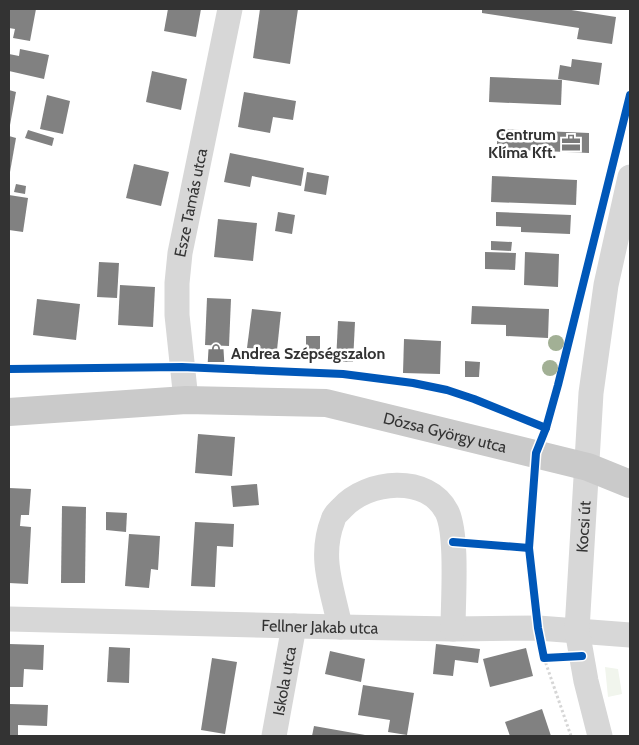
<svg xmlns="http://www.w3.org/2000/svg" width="639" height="745" font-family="Cabin,sans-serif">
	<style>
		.green { fill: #f1f5ed }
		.building { fill: #818181 }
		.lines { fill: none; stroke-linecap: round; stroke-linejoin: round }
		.path { stroke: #d6d6d6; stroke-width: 3; stroke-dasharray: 2.5 2.5; stroke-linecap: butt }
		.minor { stroke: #d7d7d7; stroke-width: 25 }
		.major { stroke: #cacaca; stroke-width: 28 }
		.cycleway-casing { stroke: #fff; stroke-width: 11 }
		.cycleway { stroke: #0057b8; stroke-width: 8 }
		.tree { fill: #a2b095 }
		.labels { text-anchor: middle; stroke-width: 5; stroke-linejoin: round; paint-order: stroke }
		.poi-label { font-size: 16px; font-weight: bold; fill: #333; stroke: #fff; text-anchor: end }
		.street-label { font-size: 16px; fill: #333; stroke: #fff }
	</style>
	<rect width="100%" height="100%" fill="#fff"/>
	<polygon class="green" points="605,667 618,669 622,694 608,697"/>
	<g class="building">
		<polygon points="9,9 36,9 30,41 13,38 15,29 9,28"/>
		<polygon points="168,9 201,9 196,37 164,31"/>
		<polygon points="260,9 298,9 290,64 253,58"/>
		<polygon points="482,9 565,9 616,17 612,44 577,39 579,28 482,13"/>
		<polygon points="20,49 49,55 44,79 9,71 9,54 19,56"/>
		<polygon points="572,59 602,63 599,85 558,79 560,65 571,67"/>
		<polygon points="152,71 187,79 181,110 146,102"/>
		<polygon points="490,77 562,80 561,105 489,102"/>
		<polygon points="9,90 16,92 10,125 9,125"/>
		<polygon points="244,92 296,101 293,120 273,117 270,133 238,127"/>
		<polygon points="47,95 70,101 63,134 40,129"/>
		<polygon points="497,129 589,133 589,153 497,149"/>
		<polygon points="28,130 54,138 52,146 25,138"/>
		<polygon points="9,136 16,138 10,172 9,171"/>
		<polygon points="230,153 304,168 301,186 252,176 250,187 224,182"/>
		<polygon points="134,164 169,172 161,206 126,198"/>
		<polygon points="307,172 329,176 326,195 304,191"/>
		<polygon points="492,176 577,180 576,205 491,202"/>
		<polygon points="16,184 26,186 25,194 14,192"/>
		<polygon points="9,195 28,198 23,232 9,230"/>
		<polygon points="278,212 295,215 292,234 275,231"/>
		<polygon points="496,212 571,215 570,234 521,232 521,227 496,226"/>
		<polygon points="218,219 257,223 253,261 214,257"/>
		<polygon points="491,241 512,242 511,251 491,250"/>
		<polygon points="485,252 516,253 515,270 485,269"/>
		<polygon points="525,252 559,254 558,287 524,285"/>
		<polygon points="99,262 119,263 117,298 97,297"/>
		<polygon points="120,285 155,287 153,327 118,325"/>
		<polygon points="207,298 231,299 229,346 205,345"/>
		<polygon points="37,299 80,304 76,340 33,335"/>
		<polygon points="472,306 549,309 548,338 506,336 506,325 471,324"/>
		<polygon points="252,309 281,312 277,350 247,348"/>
		<polygon points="338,321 355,322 353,362 336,362"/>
		<polygon points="306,336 320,336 320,358 306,359"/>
		<polygon points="404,339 441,341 440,374 403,373"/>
		<polygon points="465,361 480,362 479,377 465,377"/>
		<polygon points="198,434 235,437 232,476 195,473"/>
		<polygon points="257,484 259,505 233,507 231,486"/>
		<polygon points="9,488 31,489 29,515 21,515 20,526 31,527 28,584 9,583"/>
		<polygon points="62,506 86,507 85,583 61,583"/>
		<polygon points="106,512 127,513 126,532 106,530"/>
		<polygon points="195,522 234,524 233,547 217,546 215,587 191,586"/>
		<polygon points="129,534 160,536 158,570 151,569 149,588 125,586"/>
		<polygon points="9,644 44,645 43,670 24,669 23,687 9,687"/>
		<polygon points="436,644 480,649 478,663 455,660 453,676 433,674"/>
		<polygon points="109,647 130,648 129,683 107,682"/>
		<polygon points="526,648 533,676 490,687 483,659"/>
		<polygon points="330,651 365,659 361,682 325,674"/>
		<polygon points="212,658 237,662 225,734 201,730"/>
		<polygon points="363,685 414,693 407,735 388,732 390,720 358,715"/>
		<polygon points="9,704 48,705 47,726 18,725 18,736 9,736"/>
		<polygon points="542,709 551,736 510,736 505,722"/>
		<polygon points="314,726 365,735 365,736 312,736"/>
	</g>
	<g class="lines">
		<polyline class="path" points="544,658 571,736"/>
		<g class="minor">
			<path id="s1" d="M186,400L177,315V283L180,253L230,9"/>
			<path id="s2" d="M9,619L340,627L453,629L538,628L630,635"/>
			<path d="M340,627C333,590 318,558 333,520C334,515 338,512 342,508C367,480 428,474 447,512C458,535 453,601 453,629"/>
			<path id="s3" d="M274,736L294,626"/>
			<path id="s4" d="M600,736L586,681L577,630L591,393L606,285L630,177"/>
		</g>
		<path class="major" id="s5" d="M9,412L186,400L326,403L588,467L630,484"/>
		<g class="cycleway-casing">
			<g id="cycleway">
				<polyline points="9,369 182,367 343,374 413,383 447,390 474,399 546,428"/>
				<polyline points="453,542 529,548"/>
				<polyline points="582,656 544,658 538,628 529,548 536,453 546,428 558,385 630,95"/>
			</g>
		</g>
		<use href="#cycleway" class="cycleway"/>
	</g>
	<g class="tree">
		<circle cx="556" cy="343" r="8"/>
		<circle cx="550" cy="368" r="8"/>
	</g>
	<defs>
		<g id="office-bare" transform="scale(1.5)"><path d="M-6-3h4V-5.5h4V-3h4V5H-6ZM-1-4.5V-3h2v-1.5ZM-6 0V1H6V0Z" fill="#7a7a7a" stroke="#fff" stroke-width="2.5" paint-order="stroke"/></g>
		<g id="shop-bare" transform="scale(1.5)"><path d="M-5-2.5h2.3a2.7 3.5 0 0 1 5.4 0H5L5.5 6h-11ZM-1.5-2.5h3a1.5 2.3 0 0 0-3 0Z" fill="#7a7a7a" stroke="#fff" stroke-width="2.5" paint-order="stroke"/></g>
	</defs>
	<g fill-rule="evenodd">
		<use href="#office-bare" x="571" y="143"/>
		<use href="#shop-bare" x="216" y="353"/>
	</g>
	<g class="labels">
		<g class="poi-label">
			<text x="556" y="140">Centrum<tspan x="556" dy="18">Klíma Kft.</tspan></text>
			<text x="231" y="359" text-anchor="start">Andrea Szépségszalon</text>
		</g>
		<g class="street-label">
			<text dy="6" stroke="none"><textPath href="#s1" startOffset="199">Esze Tamás utca</textPath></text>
			<text dy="6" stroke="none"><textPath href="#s5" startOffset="440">Dózsa György utca</textPath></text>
			<text dy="6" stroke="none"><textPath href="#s4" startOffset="212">Kocsi út</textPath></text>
			<text dy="6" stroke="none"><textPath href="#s2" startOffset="311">Fellner Jakab utca</textPath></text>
			<text dy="6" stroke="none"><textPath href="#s3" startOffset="56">Iskola utca</textPath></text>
		</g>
	</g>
	<rect width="639" height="745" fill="none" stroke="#333333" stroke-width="20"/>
</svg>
